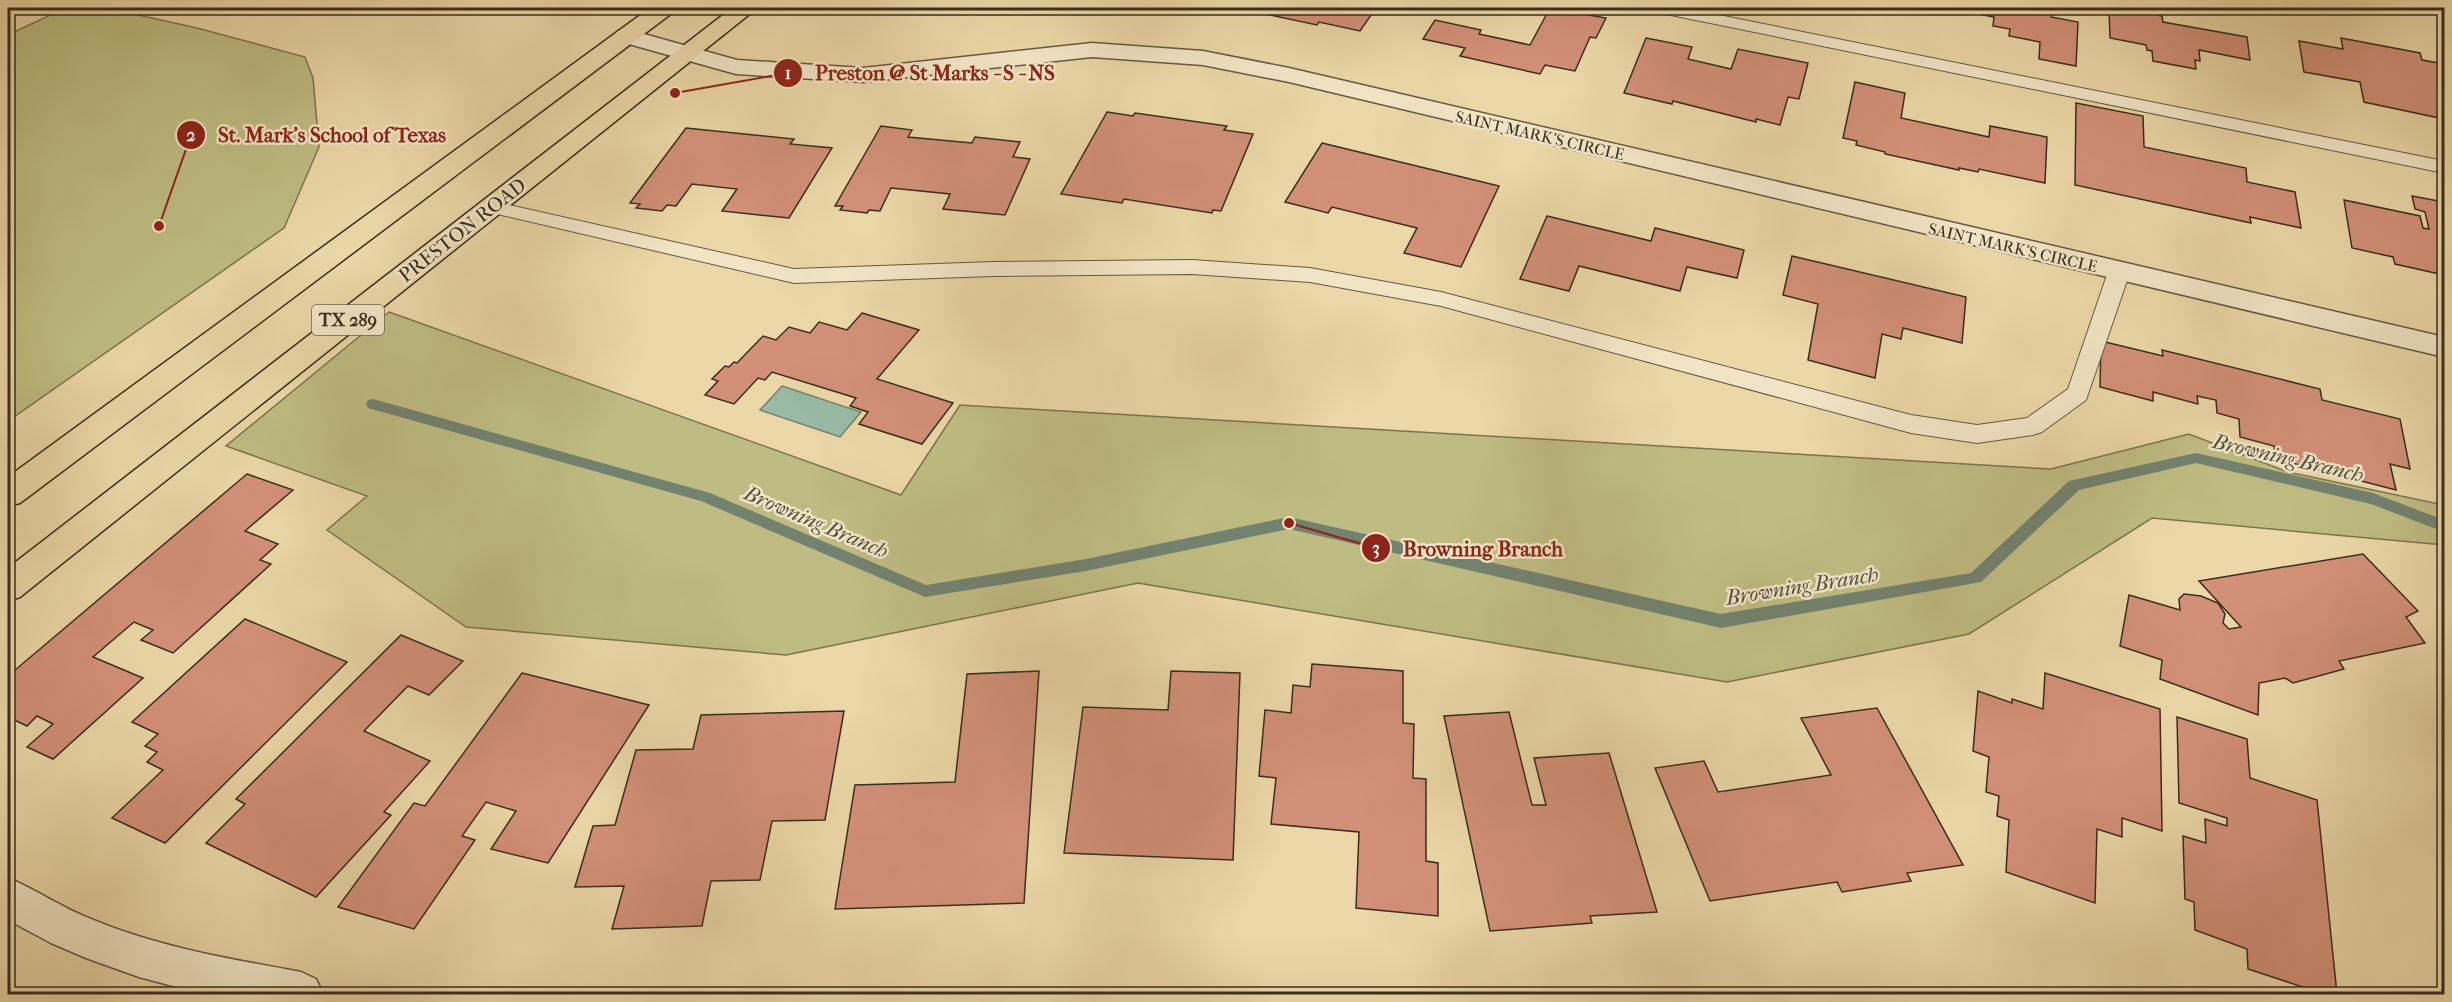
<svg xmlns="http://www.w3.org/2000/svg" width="2452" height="1002" font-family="'IM FELL French Canon',serif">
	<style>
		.green { fill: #bebc82; stroke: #7c7450; stroke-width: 1.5 }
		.water { fill: #99baa5; stroke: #73826f; stroke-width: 1.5 }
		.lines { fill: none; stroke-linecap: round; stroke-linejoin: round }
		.stream { fill: #73826f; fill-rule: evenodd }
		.building { fill: #d29078; stroke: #392d1d; stroke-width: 1.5 }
		.lane-casing { stroke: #665840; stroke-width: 2 }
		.street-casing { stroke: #665840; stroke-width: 3 }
		.primary-casing { stroke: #392d1d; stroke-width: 3 }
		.lane { fill: #f2e5c6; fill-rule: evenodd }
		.street { fill: #f2e5c6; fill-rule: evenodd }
		.primary { fill: #ebd7a7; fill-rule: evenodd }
		.labels { text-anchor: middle; stroke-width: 5; stroke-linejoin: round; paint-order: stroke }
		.far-street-label { font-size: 16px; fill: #392d1d; stroke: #f2e5c6 }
		.shield { fill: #f2e5c6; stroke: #706450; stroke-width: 1.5 }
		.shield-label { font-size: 18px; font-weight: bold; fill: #392d1d }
		.street-label { font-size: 20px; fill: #392d1d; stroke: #f2e5c6 }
		.water-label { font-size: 21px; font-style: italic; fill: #51503f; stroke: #f2e5c6 }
		.leader { fill: none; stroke: #8f2418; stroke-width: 2 }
		.callout-dot { fill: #8f2418; stroke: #f2e5c6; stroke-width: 2 }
		.mark-label { font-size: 18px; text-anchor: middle; font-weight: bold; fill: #fff }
		.callout-label { font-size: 21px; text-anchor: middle; font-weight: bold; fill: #8f2418; stroke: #f2e5c6; stroke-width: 5; stroke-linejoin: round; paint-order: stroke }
	</style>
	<rect width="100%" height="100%" fill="#ebd7a7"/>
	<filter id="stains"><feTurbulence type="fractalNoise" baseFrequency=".00333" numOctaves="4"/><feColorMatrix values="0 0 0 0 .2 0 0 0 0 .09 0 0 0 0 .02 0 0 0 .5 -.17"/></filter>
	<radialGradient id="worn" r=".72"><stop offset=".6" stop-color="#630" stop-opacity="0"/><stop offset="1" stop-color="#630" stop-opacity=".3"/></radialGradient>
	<g class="green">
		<polygon points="65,8 107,8 197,28 305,57 313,78 319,147 284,228 8,421 8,35"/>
		<polygon points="389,312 901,495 960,405 2051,469 2189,434 2288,472 2444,505 2444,545 2152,518 1969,634 1727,682 1138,583 786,655 466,627 327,530 367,496 226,446"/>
	</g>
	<polygon class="water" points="782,386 861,412 840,437 760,410"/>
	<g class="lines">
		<polygon class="stream" points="373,399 710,493 926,585 1086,559 1289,517 1721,614 1971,573 2069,481 2196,453 2373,493 2444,520 2444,532 2371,504 2196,463 2079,490 1981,582 1721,628 1289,529 1086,571 925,597 701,501 368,408 366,404 368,400"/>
	</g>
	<g class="building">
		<polygon points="1237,8 1376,8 1360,31 1319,22 1317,25"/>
		<polygon points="1550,8 1606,18 1596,38 1590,37 1575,71 1545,65 1540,74 1460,56 1465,48 1423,39 1435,20 1481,30 1479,34 1530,45"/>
		<polygon points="1946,8 2052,8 2051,17 2078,22 2076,66 2039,59 2040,42 2009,36 2010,29 1993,26 1994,17"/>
		<polygon points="2109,8 2148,8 2149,13 2162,16 2163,22 2247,37 2250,60 2199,50 2200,61 2195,60 2196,69 2153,61 2152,51 2147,50 2146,45 2110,38"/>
		<polygon points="1646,38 1692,47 1688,59 1731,69 1738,49 1808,63 1799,99 1788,97 1780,125 1756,119 1756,122 1673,101 1672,104 1624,93"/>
		<polygon points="2341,38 2420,53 2422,60 2444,64 2444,119 2364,102 2360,82 2304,72 2299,41 2343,49"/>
		<polygon points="1855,82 1905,93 1901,118 1989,137 1990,126 2047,137 2045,183 1979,169 1978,172 1959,168 1959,170 1885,154 1885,152 1856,145 1857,141 1843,138"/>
		<polygon points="2076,103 2143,116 2144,147 2246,168 2247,182 2295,192 2301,228 2250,217 2251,223 2075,185"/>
		<polygon points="1107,112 1133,116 1135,113 1227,126 1224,130 1253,134 1221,211 1213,210 1212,213 1124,199 1122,203 1061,194"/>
		<polygon points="881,126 912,130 908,137 972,143 975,137 1020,142 1013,157 1030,159 1005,215 943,209 950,194 891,188 880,211 869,210 867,213 840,210 843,206 835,206"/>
		<polygon points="686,128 794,139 790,144 832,148 789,218 722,211 737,189 692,184 676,206 667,205 662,211 636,208 640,204 630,203"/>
		<polygon points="1322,143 1499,186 1461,267 1404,253 1417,228 1332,207 1328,213 1285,202"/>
		<polygon points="2412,196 2444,202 2444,275 2395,264 2393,257 2352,248 2344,200 2420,216 2423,228 2429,229 2425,212 2415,209"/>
		<polygon points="1547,216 1651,241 1655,228 1744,250 1737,278 1687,267 1680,291 1579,266 1569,291 1520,279"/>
		<polygon points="1792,256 1966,297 1962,343 1903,328 1901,339 1882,334 1875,378 1808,360 1818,304 1783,295"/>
		<polygon points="862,313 919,330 877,379 953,403 922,444 859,424 868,412 850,406 856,398 772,372 765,380 758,378 734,404 705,395 718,381 712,379 725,366 729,367 734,362 737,363 763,336 776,340 789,327 810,333 819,322 847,330"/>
		<polygon points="2101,341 2163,356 2162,350 2320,389 2322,400 2400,419 2410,469 2390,464 2396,490 2276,459 2274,446 2240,437 2239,419 2217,413 2216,400 2197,396 2198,404 2153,392 2153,401 2100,387"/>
		<polygon points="247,474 293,490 245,531 278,544 260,560 271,564 173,653 141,640 153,630 134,622 93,657 143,678 53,759 27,747 53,724 37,716 27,726 8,717 8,676"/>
		<polygon points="2363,554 2418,611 2406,617 2425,643 2339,661 2344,669 2293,683 2285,678 2259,683 2258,715 2160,679 2162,660 2120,646 2129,595 2180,610 2179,599 2184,594 2201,596 2218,603 2225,614 2223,623 2229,629 2241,627 2199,581"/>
		<polygon points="245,619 347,662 165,843 112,818 163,770 147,762 157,752 145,746 158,734 132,722"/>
		<polygon points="401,635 463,661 429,695 408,686 364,731 430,761 384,812 391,815 316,897 206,843 245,804 236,799"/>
		<polygon points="1312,664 1403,671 1403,723 1414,724 1413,778 1426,779 1426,861 1438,863 1438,916 1356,908 1359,832 1271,824 1276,778 1259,776 1265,710 1291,713 1293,685 1310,687"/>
		<polygon points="1039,671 1024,903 835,909 855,785 955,782 967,674"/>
		<polygon points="1171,671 1240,673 1233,860 1064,853 1083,707 1168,710"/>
		<polygon points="522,673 649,705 548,863 491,849 516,811 486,802 462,836 475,840 414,929 338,907 414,803 425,806"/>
		<polygon points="2045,673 2160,709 2162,831 2122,818 2122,837 2097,829 2095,903 2006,872 2009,820 1997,816 1999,796 1986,792 1989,757 1973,751 1978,691 2012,703 2012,699 2043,709"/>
		<polygon points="1877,708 1963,865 1907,873 1911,881 1842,892 1837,882 1710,901 1655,768 1704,761 1718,792 1831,775 1801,718"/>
		<polygon points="844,711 825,820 772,821 760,880 711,881 702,926 612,929 624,886 575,887 593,826 615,825 636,750 693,749 701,715"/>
		<polygon points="1509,712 1532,805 1546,805 1534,758 1609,753 1657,912 1590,916 1592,923 1490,931 1444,716"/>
		<polygon points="2177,717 2247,739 2250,778 2317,800 2337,994 2324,994 2248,969 2247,949 2195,930 2194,902 2185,899 2183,836 2206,843 2205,819 2227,826 2227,818 2179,803"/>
	</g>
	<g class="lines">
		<g class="lane-casing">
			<g id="lane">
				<polygon points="1652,8 1684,8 2444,161 2444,173 1661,13 1655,12"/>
				<polygon points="491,201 794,269 993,262 1192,260 1310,268 1441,292 1911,415 1977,425 2027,418 2068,389 2108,272 2111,267 2119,265 2127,267 2130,272 2086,400 2042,432 2033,435 1977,443 1911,433 1441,306 1310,282 1192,274 993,276 794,283 484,211 481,207 484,203"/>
			</g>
		</g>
		<g class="street-casing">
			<g id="street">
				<polygon points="2432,8 2444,8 2444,15 2435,13"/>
				<polygon points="626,29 737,60 863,68 1092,43 1203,51 1289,68 2444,337 2444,357 1289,82 1203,65 1092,57 863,82 736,74 618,41 614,36 618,31"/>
				<path d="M8,878C37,890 62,908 91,919C157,947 231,959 301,972L316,979L323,994H203L139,977L86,958L51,943L8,920Z"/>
			</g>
		</g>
		<g class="primary-casing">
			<g id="primary">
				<polygon points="650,8 675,8 672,13 20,503 8,506 8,477"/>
				<polygon points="732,8 757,8 20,597 8,601 8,568"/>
			</g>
		</g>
		<use href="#lane" class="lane"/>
		<use href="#street" class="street"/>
		<use href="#primary" class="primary"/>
	</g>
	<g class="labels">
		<g class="far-street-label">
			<text transform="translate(1540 135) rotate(13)" y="6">SAINT MARK'S CIRCLE</text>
			<text transform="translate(2013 247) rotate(13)" y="6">SAINT MARK'S CIRCLE</text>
		</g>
		<rect class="shield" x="312" y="305" width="72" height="30" rx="4.5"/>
		<g class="shield-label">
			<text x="348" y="326">TX 289</text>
		</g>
		<g class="street-label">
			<text transform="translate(462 230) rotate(-38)" y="7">PRESTON ROAD</text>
		</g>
		<g class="water-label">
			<text transform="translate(2288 458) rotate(13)" y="7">Browning Branch</text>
			<text transform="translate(816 522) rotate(23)" y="7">Browning Branch</text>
			<text transform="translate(1802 586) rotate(-9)" y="7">Browning Branch</text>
		</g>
	</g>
	<path class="leader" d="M675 93L788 73M159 226L191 135M1289 523L1376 548"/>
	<g class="callout-dot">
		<circle cx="675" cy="93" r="6"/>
		<circle cx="159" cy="226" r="6"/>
		<circle cx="1289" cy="523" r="6"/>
		<circle cx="788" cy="73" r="15"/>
		<circle cx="191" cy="135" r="15"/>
		<circle cx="1376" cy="548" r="15"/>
	</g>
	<g class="mark-label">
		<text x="788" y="79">1</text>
		<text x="191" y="141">2</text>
		<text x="1376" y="554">3</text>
	</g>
	<g class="callout-label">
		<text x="935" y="80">Preston @ St Marks - S - NS</text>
		<text x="332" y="142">St. Mark's School of Texas</text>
		<text x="1483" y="556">Browning Branch</text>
	</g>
	<rect width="2452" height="1002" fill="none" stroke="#ebd7a7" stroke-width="30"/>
	<rect x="9" y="9" width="2434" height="984" fill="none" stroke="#392d1d" stroke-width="3"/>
	<rect x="15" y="15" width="2422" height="972" fill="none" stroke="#392d1d" stroke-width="1.5"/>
	<rect width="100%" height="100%" filter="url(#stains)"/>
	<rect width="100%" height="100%" fill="url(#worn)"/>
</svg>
